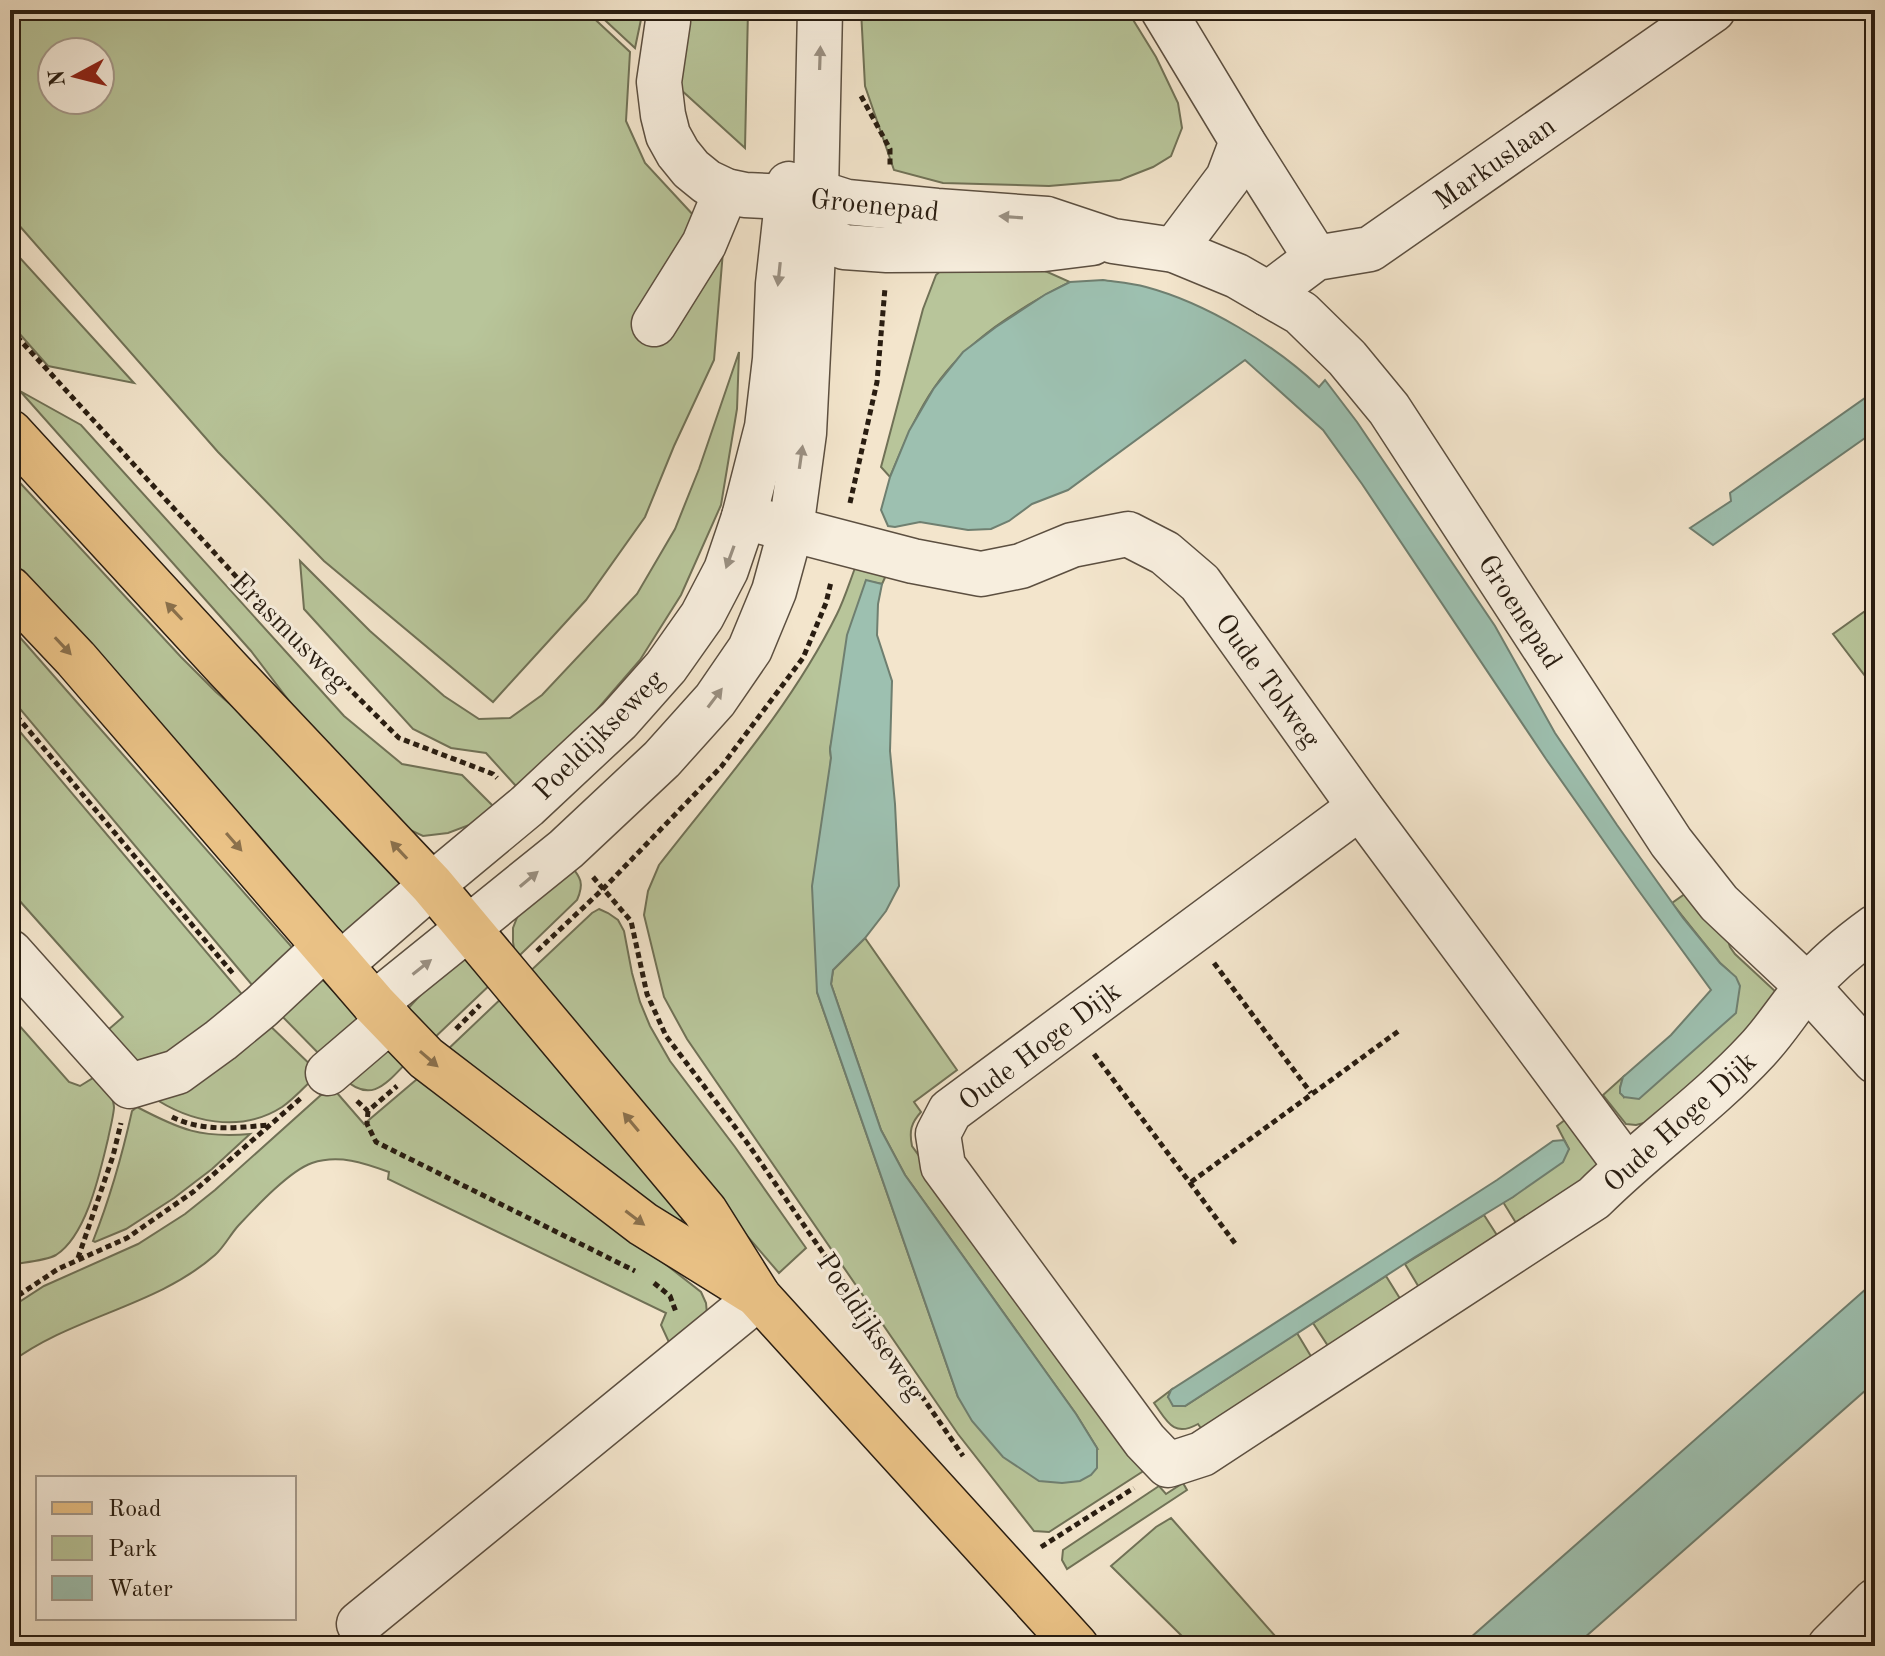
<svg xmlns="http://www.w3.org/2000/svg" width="1885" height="1656" font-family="'Old Standard TT',serif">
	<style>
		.green { fill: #b8c59a; stroke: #707156; stroke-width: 2; fill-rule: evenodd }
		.water { fill: #9dc0b0; stroke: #6f7f70; stroke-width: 2 }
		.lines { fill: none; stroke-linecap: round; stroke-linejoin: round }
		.minor-casing { stroke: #5c4f40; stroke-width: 47 }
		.major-casing { stroke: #291d11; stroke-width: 47 }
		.path { stroke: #291d11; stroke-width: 5; stroke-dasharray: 6 4; stroke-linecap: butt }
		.minor { stroke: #f7eede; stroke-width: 44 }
		.major { stroke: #eac286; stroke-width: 44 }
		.oneway { fill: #9a9082 }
		.oneway2 { fill: #8a704c }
		.labels { text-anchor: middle; stroke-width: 6; stroke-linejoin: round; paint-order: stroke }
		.street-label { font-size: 28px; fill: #291d11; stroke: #f7eede }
	</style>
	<rect width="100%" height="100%" fill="#f3e5cc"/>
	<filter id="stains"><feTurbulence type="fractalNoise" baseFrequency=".0025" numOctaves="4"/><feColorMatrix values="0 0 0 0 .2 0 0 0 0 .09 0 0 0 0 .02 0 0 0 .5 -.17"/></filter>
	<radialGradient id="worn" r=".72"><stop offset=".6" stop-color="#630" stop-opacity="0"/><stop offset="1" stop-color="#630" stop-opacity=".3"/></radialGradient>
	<g class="green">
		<path d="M10,10H585L630,52L626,121L645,163L696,218L725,227L714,360L674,446L645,517L586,600L493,702L324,561L218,452L10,215ZM52,52H100V100H52Z"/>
		<polygon points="594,10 643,10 635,48"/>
		<polygon points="679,10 748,10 745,148 679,88"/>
		<polygon points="861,10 1127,10 1156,57 1178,103 1182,128 1171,156 1153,167 1120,180 1049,186 943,183 894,170 865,86"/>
		<polygon points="10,247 134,383 48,366 10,323"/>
		<path d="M1025,262L1070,282C1019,308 966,341 934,388C915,415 903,447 890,477L881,467L923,309L936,275L947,265Z"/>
		<polygon points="739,352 737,409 721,505 681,595 640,660 575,735 516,786 486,753 451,748 413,729 304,609 300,561 370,631 444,696 479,719 510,718 542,695 637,594 675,529 699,469"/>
		<polygon points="20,391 81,425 344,716 402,764 462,775 493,806 472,824 448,833 423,836 393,822 350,781 251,651"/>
		<polygon points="10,472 181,657 216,692 308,771 408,886 343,936 10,561"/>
		<path d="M855,568L888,571L882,584L866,581L830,749L831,758L817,992L958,1397L1097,1448L1076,1414L905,1175L881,1130L831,984L833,970L865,938L957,1070L914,1102L921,1112C911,1123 909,1131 912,1146L1145,1470L1049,1532L1034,1531L958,1434L687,1039L664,997L644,915L648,891L659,865C722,784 791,707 837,614C844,600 849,584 855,568Z"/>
		<polygon points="1875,604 1875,689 1833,634"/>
		<polygon points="10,626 297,953 263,998 10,697"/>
		<polygon points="10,720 252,1006 210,1040 140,1065 101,1036 123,1017 10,890"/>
		<path d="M569,863C580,877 585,882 577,900L519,956L515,955L513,942V928L518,915Z"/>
		<polygon points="1689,891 1725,931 1730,947 1735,954 1777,993 1769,1021 1648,1122 1636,1125 1626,1124 1603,1095 1623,1077 1620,1088 1624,1097 1729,971 1720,963 1672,903"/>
		<polygon points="599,909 608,913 618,920 624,931 632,973 640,1002 650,1026 670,1061 735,1147 806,1248 779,1273 524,977 592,913"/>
		<polygon points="463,954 494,981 430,1042 405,1012 432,982"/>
		<polygon points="323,980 364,1024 329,1064 274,1008 315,981"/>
		<polygon points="506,994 689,1214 673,1227 444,1053"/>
		<path d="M10,1015L69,1082L80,1086L98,1075C104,1085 114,1096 114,1108C113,1118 110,1129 108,1139C100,1172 87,1235 56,1255C45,1261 26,1262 14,1264L10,1267Z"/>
		<path d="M263,1019L319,1073C307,1084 295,1098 282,1107C240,1134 189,1122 151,1096Z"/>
		<path d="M380,1045L408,1061C386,1084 371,1105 342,1077Z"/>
		<path d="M423,1074L701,1292L706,1303L707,1314L673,1351L661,1325L666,1313L388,1179L389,1172C364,1163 339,1154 312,1163C289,1171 255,1208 238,1226C230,1235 224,1247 215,1255C156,1307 72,1316 10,1363V1308L44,1286L138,1244L185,1214L215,1190L331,1086L364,1124Z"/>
		<path d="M137,1107C181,1130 200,1138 250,1134L212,1169L174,1198L126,1229L95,1242L93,1241C110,1198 122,1156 132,1111Z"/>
		<polygon points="1570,1116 1598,1161 1595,1175 1521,1231 1503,1202 1513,1197 1569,1149 1557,1126"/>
		<polygon points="1484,1215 1502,1243 1423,1294 1405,1264"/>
		<polygon points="1386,1276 1404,1305 1332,1352 1313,1323"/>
		<path d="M1297,1333L1315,1363L1205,1434L1198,1424C1173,1438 1167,1421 1154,1403L1171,1390L1168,1397L1185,1406Z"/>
		<polygon points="1183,1483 1187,1490 1067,1569 1062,1560 1063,1550 1159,1486 1166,1494"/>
		<polygon points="1171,1518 1284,1646 1192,1646 1111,1566 1156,1527"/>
	</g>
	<g class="water">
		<path d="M1103,280C1117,282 1132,283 1146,287C1206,303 1275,345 1319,387L1325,380L1357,422L1495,626L1555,733L1617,825L1683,918L1720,963L1736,977L1740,986L1736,1013L1639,1099L1624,1097L1620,1093V1088L1623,1077L1671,1035L1711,990L1636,887L1546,759L1362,484L1323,430L1245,360L1068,490L1032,504L1009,521L991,529L968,530L920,522L895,527L888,526L881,510L890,477L909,431L934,388L963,352L996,327L1046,294L1070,282Z"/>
		<polygon points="1875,391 1875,431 1713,545 1690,528 1731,501 1730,493"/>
		<polygon points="866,580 882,584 878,604 877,635 892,681 890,751 895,804 899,886 886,911 865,938 833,970 831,984 881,1130 905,1175 1076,1414 1097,1448 1097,1468 1091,1475 1080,1481 1062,1483 1039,1481 1003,1457 972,1421 958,1397 817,992 812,886 831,758 830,749 847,635"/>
		<polygon points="1564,1140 1569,1149 1563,1162 1513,1197 1415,1257 1185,1406 1173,1406 1168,1397 1171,1390 1497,1180 1553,1141"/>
		<polygon points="1875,1281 1875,1382 1575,1646 1461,1646"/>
	</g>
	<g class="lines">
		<g class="minor-casing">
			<g id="minor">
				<polyline points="1163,10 1242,141 1316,258"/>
				<polyline points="668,21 659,82 663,115 668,135 678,153 691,169 707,182 726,191 745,195 788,197 816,192 847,202 937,211 1047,219 1113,241 1174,250 1237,276 1301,313 1347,358 1389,409 1671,842 1719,903 1807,986 1875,1061"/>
				<polyline points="799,212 814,233 844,247 887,250 1044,249 1092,243"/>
				<polyline points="1174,250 1228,178 1242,141"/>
				<polyline points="1268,294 1316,258 1370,249 1713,10"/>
				<polyline points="654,324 704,244 726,191"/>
				<polyline points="744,517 913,561 981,574 1021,566 1072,545 1128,534 1165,553 1200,583 1360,807 1626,1166"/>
				<path d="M1360,807L950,1111L938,1134L943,1166L1145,1441L1168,1465L1202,1454L1594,1198C1646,1146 1707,1104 1757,1050C1775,1031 1789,1008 1806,988C1827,964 1850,945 1875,927"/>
				<polyline points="10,952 130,1086 177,1072 221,1040 261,1007 325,947"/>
				<polyline points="341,964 432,885 527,806 619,720 666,667 702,616 726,570 744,517 767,427 775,359 778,284 789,184"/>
				<polyline points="374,1004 566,849 662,759 715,700 750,649 774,591 791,529 804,433 816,192 820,10"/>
				<polyline points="328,1073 390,1020"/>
				<polyline points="359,1624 759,1297"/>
				<polyline points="1830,1646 1875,1601"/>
			</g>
		</g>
		<g class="major-casing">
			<g id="major">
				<polyline points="10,432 227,668 432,885 705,1211 759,1297 1076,1646"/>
				<polyline points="10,589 76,659 374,1004 426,1058 643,1224 751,1291"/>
			</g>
		</g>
		<g class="path">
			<polyline points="861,96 890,149 890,166"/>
			<polyline points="10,329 242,583 399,738 493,774 497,778"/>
			<polyline points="850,503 877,382 885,288"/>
			<polyline points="10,708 235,976"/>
			<polyline points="593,877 631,921 647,994 666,1036 748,1144 963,1456"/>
			<polyline points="537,951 603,889 721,767 803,658 826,603 831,582"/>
			<polyline points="1214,963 1311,1093"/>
			<polyline points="456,1029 480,1005"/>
			<polyline points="1094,1054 1237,1246"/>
			<polyline points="357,1101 368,1111 397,1086"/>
			<polyline points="368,1111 367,1124 376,1142 635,1271"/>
			<path d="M172,1117C203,1132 236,1128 268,1125"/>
			<polyline points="1191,1182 1400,1030"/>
			<polyline points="78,1258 113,1156 121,1123"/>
			<polyline points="654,1283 670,1296 676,1312"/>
			<polyline points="10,1301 58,1269 127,1238 193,1192 301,1098"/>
			<polyline points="1041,1547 1134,1488"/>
		</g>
		<use href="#minor" class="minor"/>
		<use href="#major" class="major"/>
	</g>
	<defs><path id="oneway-solid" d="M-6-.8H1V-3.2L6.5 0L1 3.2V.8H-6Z" transform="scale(2)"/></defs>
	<g class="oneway">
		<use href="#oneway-solid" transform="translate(820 58) rotate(-88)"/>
		<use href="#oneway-solid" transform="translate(1011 217) rotate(-176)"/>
		<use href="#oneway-solid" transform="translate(779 274) rotate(96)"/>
		<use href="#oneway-solid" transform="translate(801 457) rotate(-82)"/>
		<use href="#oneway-solid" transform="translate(730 557) rotate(110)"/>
		<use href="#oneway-solid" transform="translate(715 698) rotate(-53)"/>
		<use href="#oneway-solid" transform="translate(529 879) rotate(-40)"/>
		<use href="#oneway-solid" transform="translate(422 967) rotate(-38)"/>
	</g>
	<g class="oneway2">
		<use href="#oneway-solid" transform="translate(174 611) rotate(-133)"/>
		<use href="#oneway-solid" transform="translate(63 646) rotate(47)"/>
		<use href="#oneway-solid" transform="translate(234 842) rotate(49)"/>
		<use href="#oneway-solid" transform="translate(399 850) rotate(-133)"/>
		<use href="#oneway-solid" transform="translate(429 1059) rotate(41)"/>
		<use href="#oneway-solid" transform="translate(631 1122) rotate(-130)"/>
		<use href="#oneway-solid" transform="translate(635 1218) rotate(37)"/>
	</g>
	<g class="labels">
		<g class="street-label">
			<text transform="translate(1494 162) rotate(-35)" y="10">Markuslaan</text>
			<text transform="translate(875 204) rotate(6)" y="10">Groenepad</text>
			<text transform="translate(1521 611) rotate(57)" y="10">Groenepad</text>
			<text transform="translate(291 631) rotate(45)" y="10">Erasmusweg</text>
			<text transform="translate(1269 680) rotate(54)" y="10">Oude Tolweg</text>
			<text transform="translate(598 734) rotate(-45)" y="10">Poeldijkseweg</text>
			<text transform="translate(1039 1045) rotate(-37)" y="10">Oude Hoge Dijk</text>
			<text transform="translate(1679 1121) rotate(-42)" y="10">Oude Hoge Dijk</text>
			<text transform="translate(872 1326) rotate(56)" y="10">Poeldijkseweg</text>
		</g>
	</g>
	<rect width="1885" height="1656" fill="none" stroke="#f3e5cc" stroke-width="40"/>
	<rect x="12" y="12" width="1861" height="1632" fill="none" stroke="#291d11" stroke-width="4"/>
	<rect x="20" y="20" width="1845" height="1616" fill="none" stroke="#291d11" stroke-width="2"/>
	<rect x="36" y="1476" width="260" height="144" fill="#f7eede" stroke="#a59a8c" stroke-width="2"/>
	<rect x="52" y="1502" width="40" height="12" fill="#eac286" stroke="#a59a8c" stroke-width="2"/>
	<text x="108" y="1516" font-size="24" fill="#291d11">Road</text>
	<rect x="52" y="1536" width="40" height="24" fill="#b8c59a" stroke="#a59a8c" stroke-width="2"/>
	<text x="108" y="1556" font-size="24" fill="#291d11">Park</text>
	<rect x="52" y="1576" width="40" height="24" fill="#9dc0b0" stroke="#a59a8c" stroke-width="2"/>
	<text x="108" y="1596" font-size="24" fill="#291d11">Water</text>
	<g transform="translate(76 76) rotate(263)"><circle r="38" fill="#f7eede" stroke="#a59a8c" stroke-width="2"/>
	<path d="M0-6L14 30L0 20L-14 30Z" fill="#8f2418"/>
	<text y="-12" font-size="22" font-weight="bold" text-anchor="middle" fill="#291d11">N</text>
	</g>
	<rect width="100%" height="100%" filter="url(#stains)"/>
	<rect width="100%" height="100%" fill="url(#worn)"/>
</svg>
